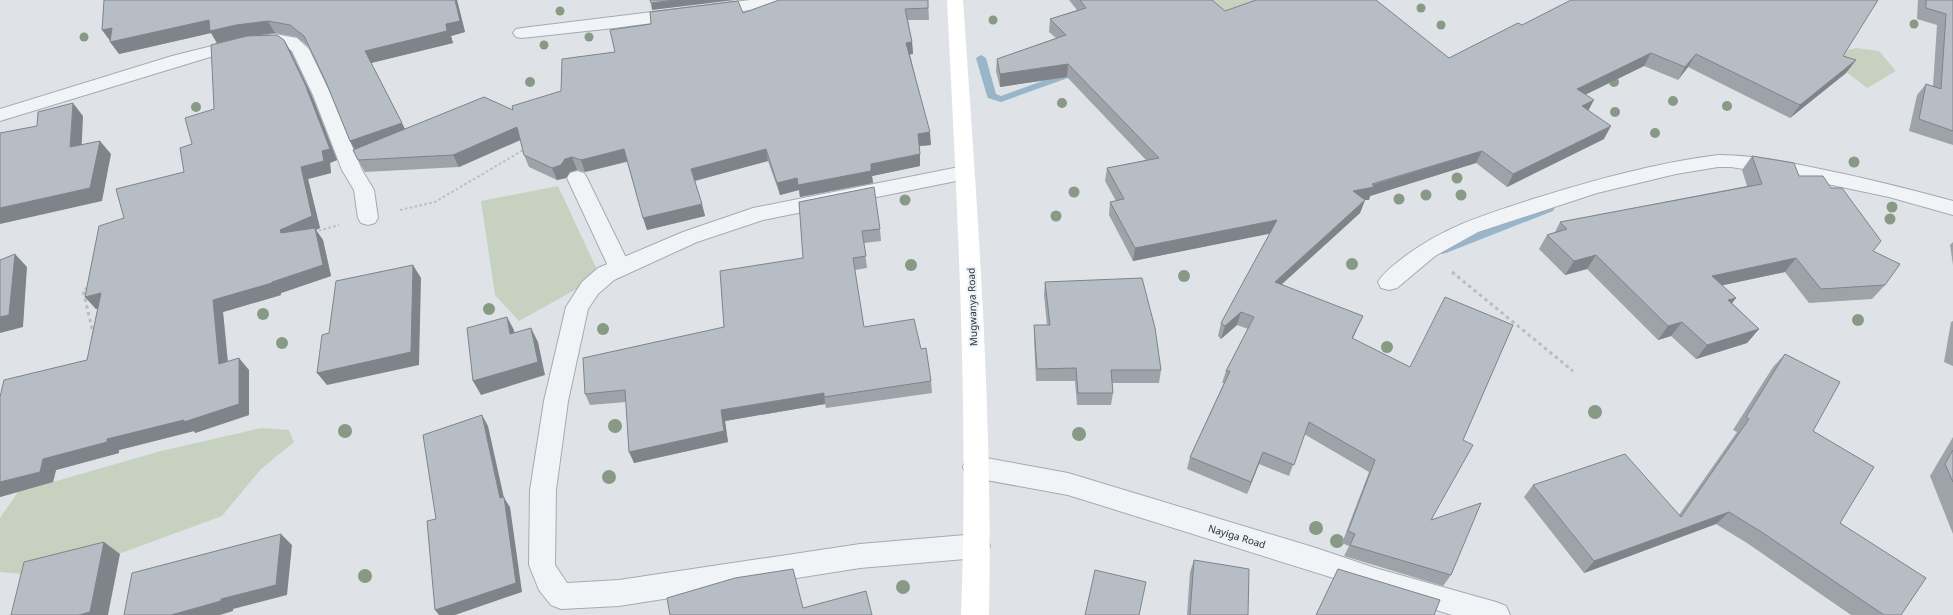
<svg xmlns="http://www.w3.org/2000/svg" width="1953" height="615" font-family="'Noto Sans',sans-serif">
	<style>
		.green { fill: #c6d2bf }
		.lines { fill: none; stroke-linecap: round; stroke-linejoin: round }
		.stream { fill: #98b5c9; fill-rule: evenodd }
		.lane-casing { stroke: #a4abb2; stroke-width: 2 }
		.street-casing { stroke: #a4abb2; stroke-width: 2 }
		.path-far1 { stroke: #b8bec4; stroke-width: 2; stroke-dasharray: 2.5 2.5; stroke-linecap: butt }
		.path { stroke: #b8bec4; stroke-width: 3; stroke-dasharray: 3.5 3.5; stroke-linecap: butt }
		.lane { fill: #f1f4f7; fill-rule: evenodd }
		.street { fill: #f1f4f7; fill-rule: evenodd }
		.secondary { fill: #fff; fill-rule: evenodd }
		.tree { fill: #889985 }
		.wall { fill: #9da3a9 }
		.shaded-wall { fill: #7f848a }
		.building { fill: #b6bdc5; stroke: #7f848a }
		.labels { text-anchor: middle; stroke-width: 4; stroke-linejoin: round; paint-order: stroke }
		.street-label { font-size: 10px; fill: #273340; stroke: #eef2f6 }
	</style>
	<rect width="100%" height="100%" fill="#dfe3e8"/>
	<g class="green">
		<polygon points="1203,0 1275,0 1224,18"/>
		<polygon points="1856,48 1879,51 1896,71 1867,88 1836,64 1841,52"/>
		<polygon points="558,186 600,276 519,321 495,295 481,201"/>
		<polygon points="261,428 289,430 294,442 261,469 222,516 56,577 0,572 0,518 18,492 161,451"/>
	</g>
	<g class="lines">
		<g class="stream">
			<polygon points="981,55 986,58 996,94 1001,96 1073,70 1079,70 1081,72 1079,74 1001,102 988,98 987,96 976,58"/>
			<polygon points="1549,204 1553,205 1555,208 1553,211 1446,253 1442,254 1436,250 1438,247"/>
		</g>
		<g class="lane-casing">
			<polygon id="lane" points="577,171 584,173 587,178 631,268 628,273 620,276 612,273 609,268 567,178 570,173"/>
		</g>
		<g class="street-casing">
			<g id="street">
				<polygon points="750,0 796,0 794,3 788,5 614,28 522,38 516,37 513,33 516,29 522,28"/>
				<polygon points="275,34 297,38 309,49 331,95 362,170 374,190 378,218 375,223 368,225 361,223 358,218 354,190 342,170 313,95 292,51 284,45 254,46 210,57 0,121 0,109 172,56 244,38"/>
				<path d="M1718,155C1752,155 1787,162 1820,169C1865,178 1909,189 1953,201V215L1889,197L1794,177L1731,167H1718L1676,174L1597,193L1478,232L1435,256L1397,288L1389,290L1381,288L1378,282C1384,272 1395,264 1404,257C1446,226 1484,215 1533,199C1594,180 1655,163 1718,155Z"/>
				<polygon points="964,166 971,168 974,173 971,178 763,220 697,242 614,280 598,294 588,309 568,401 556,490 555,565 567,583 619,580 860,544 977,534 986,538 990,546 986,554 977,558 860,568 619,606 561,609 551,605 539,590 529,565 530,490 544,401 566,307 582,282 598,268 683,232 753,208"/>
				<polygon points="975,456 1068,473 1316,548 1375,568 1496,602 1506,606 1510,615 1452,615 1068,495 975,478 966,474 963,467 966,460"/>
			</g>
		</g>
		<g class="path-far1">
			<polyline points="400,210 435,202 525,149"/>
			<polyline points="314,232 339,225"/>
		</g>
		<g class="path">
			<polyline points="1452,272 1573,371"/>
			<polyline points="88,288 83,290 93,333"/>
		</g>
		<use href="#lane" class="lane"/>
		<use href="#street" class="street"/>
		<path class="secondary" d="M947,0H963C977,205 993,410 989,615H961C969,410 957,205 947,0Z"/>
	</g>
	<g class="tree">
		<circle cx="1421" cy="8" r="4.5"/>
		<circle cx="560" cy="11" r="4.5"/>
		<circle cx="993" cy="20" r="4.5"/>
		<circle cx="1914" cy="24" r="4.5"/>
		<circle cx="1441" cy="25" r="4.5"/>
		<circle cx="84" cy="37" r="4.5"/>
		<circle cx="589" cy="37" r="4.5"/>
		<circle cx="544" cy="45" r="4.5"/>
		<circle cx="530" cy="82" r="5"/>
		<circle cx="1614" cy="82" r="5"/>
		<circle cx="1673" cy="101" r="5"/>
		<circle cx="1062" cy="103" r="5"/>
		<circle cx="1727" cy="106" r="5"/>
		<circle cx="196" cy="107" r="5"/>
		<circle cx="1615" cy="112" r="5"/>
		<circle cx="1655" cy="133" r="5"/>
		<circle cx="1854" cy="162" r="5.5"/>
		<circle cx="1457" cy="178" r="5.5"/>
		<circle cx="1074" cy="192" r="5.5"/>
		<circle cx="1426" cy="195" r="5.5"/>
		<circle cx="1461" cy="195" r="5.5"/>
		<circle cx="1399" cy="199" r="5.5"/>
		<circle cx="905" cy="200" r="5.5"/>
		<circle cx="1892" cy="207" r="5.5"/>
		<circle cx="1056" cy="216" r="5.5"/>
		<circle cx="1890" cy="219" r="5.5"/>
		<circle cx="1352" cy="264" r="6"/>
		<circle cx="911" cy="265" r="6"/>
		<circle cx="1184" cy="276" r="6"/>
		<circle cx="489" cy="309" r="6"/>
		<circle cx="263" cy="314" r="6"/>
		<circle cx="1858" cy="320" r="6"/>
		<circle cx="603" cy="329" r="6"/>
		<circle cx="282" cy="343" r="6"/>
		<circle cx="1387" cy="347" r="6"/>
		<circle cx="1595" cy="412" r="7"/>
		<circle cx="615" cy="426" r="7"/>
		<circle cx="345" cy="431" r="7"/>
		<circle cx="1079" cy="434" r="7"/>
		<circle cx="609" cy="477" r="7"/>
		<circle cx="1316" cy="528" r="7"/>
		<circle cx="1337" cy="541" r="7"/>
		<circle cx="365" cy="576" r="7"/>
		<circle cx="903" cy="587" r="7"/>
	</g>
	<g class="wall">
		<polygon points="104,0 457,0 465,32 451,36 453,43 371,63 405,129 513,110 561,91 615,52 743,13 928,0 929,20 908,20 912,42 913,54 910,54 931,145 919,146 920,166 872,176 873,183 800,197 799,190 780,195 768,161 695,181 705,216 647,230 627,162 585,172 577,170 570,172 566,178 557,180 529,167 524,155 521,140 459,167 365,172 358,160 354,149 350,141 326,82 309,47 297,37 275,33 249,36 284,40 291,52 312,96 337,160 330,163 331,173 308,179 320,228 316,230 323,240 331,276 281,293 281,295 223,312 228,362 249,370 249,415 195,433 194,431 119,450 119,453 56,470 53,482 0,497 87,360 98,308 96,309 85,297 124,218 184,172 192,144 214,109 217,43 211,33 119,54"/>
		<polygon points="1069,0 1212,0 1225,11 1449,58 1522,25 1843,56 1856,60 1846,73 1790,118 1688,67 1678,80 1644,66 1585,95 1588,110 1604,139 1507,187 1476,163 1370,196 1369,200 1365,200 1360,213 1282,284 1357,329 1352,339 1463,440 1431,520 1451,575 1443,586 1344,556 1349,546 1342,543 1369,472 1304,434 1289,476 1259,464 1247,494 1187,469 1190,457 1224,383 1222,383 1226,371 1248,329 1237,325 1221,339 1218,336 1221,323 1270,233 1133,261 1109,215 1110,202 1116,201 1105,181 1107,168 1146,160 1067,77 1000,87 996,71 997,59 1056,38 1049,32 1050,19 1077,10"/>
		<polygon points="1918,0 1953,0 1953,145 1909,131 1917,95 1926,84 1933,86 1937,25 1917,19"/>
		<polygon points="1752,156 1799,176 1873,251 1885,285 1872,299 1809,303 1785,272 1722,285 1736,298 1732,303 1759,329 1747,343 1696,359 1671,336 1658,340 1587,269 1565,275 1539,249 1547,235 1555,232 1560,222 1747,186 1742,170"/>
		<polygon points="799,202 880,229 881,241 864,243 867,268 855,270 864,327 921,349 931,381 932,393 826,408 825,404 725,421 728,442 634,463 626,402 590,405 585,394 724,327 803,258"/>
		<polygon points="1953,242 1953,265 1950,245"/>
		<polygon points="1045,282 1161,370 1159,383 1112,383 1113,393 1111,405 1077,405 1075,381 1036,381 1034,338 1034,325 1047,325 1044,295"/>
		<polygon points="1953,321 1953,366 1944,362 1951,322"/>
		<polygon points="1785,354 1813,431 1840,523 1901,615 1851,615 1747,543 1716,524 1584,573 1524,497 1533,485 1679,515 1737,432 1733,430 1773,367"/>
		<polygon points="1953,437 1953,534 1930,476"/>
		<polygon points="1194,560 1248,615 1187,615 1190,572"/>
		<polygon points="1338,569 1434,615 1316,615"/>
	</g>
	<g class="shaded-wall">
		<polygon points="455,0 457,0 465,32 451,36 453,43 371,63 408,135 357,153 350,141 365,51 446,24"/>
		<polygon points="675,0 735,0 652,10 651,3"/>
		<polygon points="209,20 236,25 268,21 275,33 244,37 217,43 211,33 119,54 110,42"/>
		<polygon points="112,28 111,42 102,30"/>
		<polygon points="284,40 291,52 312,96 337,160 330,163 331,173 308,179 320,228 316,230 323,240 331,276 281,293 281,295 223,312 229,376 219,364 213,300 281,233 280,230 301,167"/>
		<polygon points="912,42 913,54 907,55 906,43"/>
		<polygon points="1651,53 1644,66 1570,102 1577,89"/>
		<polygon points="1696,54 1688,67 1678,80 1685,67"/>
		<polygon points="1856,60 1846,73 1790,118 1800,105"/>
		<polygon points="1068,64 1067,77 1000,87 1000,74"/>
		<polygon points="1594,100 1587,113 1582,106"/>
		<polygon points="73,103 83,116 81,160 70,147"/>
		<polygon points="1611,126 1604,139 1507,187 1513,174"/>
		<polygon points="517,127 522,139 459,167 453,155"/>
		<polygon points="930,132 931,145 919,146 918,134"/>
		<polygon points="100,141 111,154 102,201 0,224 0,208"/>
		<polygon points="624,149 628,161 585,172 581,160"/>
		<polygon points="766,149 768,161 694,181 691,169"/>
		<polygon points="1482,151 1476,163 1370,196 1369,200 1365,200 1360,213 1271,294 1275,282 1353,191"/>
		<polygon points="920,154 920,166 872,176 873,183 800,197 799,190 780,195 777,183 797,178"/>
		<polygon points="572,157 577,170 570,172 566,178 557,180 552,168 565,159"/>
		<polygon points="702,204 705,216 647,230 643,218"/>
		<polygon points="1277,220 1273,233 1133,261 1135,248"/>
		<polygon points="15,254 27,267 23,327 0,333 0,317"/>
		<polygon points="1596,255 1587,269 1565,275 1574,261"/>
		<polygon points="1796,258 1785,272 1701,290 1712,276"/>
		<polygon points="413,265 421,278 419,365 327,385 317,373"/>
		<polygon points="101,293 112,305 96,309 85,297"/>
		<polygon points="1736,298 1725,312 1728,300"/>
		<polygon points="1241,312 1237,325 1221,339 1225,326"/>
		<polygon points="1363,316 1357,329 1347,351 1352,338"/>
		<polygon points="507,317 514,330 517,347 510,334"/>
		<polygon points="1682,322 1671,336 1658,340 1668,326"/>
		<polygon points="531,328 538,342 545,375 481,395 473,381"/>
		<polygon points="1759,329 1747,343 1696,359 1707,345"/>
		<polygon points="239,358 249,370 249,415 195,433 194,431 119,450 119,453 56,470 53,482 0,497 0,482 43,459 107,439"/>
		<polygon points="824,393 825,404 725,421 728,442 634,463 629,452 721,410"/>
		<polygon points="482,415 488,426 504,498 510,507 522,592 455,615 439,615 435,610 500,498"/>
		<polygon points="1263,452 1259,464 1247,494 1251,482"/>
		<polygon points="1729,512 1716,524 1584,573 1594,561"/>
		<polygon points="281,534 292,545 287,595 233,609 233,611 220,615 171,615 221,599"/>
		<polygon points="104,542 120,554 108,615 79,615"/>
	</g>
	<g class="building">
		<polygon points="104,0 455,0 460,21 446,24 447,31 365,51 402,123 350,141 326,82 304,36 290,25 268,21 236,25 210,31 209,20 110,42 112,28 102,30"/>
		<polygon points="650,0 675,0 651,3"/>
		<polygon points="779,0 928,0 928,8 905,9 912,42 906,43 930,132 918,134 920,154 871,164 871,171 798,185 797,178 777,183 766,149 691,169 702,204 643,218 624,149 581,160 572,157 565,159 561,165 552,168 524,155 517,127 453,155 358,160 353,150 484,97 513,110 512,106 561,91 562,59 615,52 610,30 651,24 650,12 738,1 743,13"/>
		<polygon points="1080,0 1212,0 1225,11 1256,0 1376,0 1449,58 1518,23 1522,25 1571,0 1878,0 1843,56 1856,60 1800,105 1696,54 1685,67 1651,53 1577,89 1594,100 1582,106 1611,126 1513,174 1482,151 1372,184 1374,187 1353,191 1365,200 1275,282 1363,316 1352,338 1410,367 1445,297 1513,325 1463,440 1473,445 1431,520 1481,503 1451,575 1350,545 1355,534 1348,531 1375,460 1309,422 1294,465 1263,452 1251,482 1190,457 1230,371 1226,371 1254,317 1241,312 1225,326 1221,323 1277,220 1135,248 1110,202 1124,199 1107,168 1159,158 1068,64 1000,74 997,59 1066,35 1050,19 1086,8"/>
		<polygon points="1926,0 1953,0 1953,131 1919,119 1926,84 1941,89 1946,14 1926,8"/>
		<polygon points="277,35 284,40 305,84 330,149 322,151 324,161 301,167 312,216 280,230 281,233 315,228 323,265 272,282 272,283 213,300 219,364 239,358 239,404 184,422 184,420 107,439 107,442 43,459 40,472 0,482 0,397 4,380 87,360 101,293 85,297 99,226 124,218 116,189 184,172 180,148 192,144 185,118 214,109 211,45 247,36"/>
		<polygon points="73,103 70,147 100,141 90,188 0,208 0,133 37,126 38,112"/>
		<polygon points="1752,156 1794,163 1799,176 1823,176 1831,188 1842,188 1881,241 1873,251 1900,264 1885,285 1821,289 1796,258 1712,276 1736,298 1728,300 1759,329 1707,345 1682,322 1668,326 1596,255 1574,261 1547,235 1567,229 1560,222 1762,184"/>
		<polygon points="874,187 880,229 862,231 866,256 853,258 864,327 914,319 921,349 926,348 931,381 824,397 824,393 721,410 724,431 629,452 625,390 585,394 583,358 724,327 720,271 803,258 799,202"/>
		<polygon points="15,254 9,315 0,317 0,260"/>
		<polygon points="413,265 411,352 317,373 322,335 329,333 336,281"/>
		<polygon points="1142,278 1155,328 1161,370 1111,370 1113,393 1078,393 1076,368 1037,369 1034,325 1050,325 1045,282"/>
		<polygon points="507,317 510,334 531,328 538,362 473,381 467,328"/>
		<polygon points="1785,354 1840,382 1813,431 1874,467 1840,523 1926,578 1901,615 1884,615 1760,531 1729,512 1594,561 1533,485 1625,454 1681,517 1749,419 1746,417"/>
		<polygon points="482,415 500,498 504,497 516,583 435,610 427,521 436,519 423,435"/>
		<polygon points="1953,450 1953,482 1945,464"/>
		<polygon points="281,534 276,585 221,599 221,601 171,615 124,615 132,573"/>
		<polygon points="104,542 90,612 79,615 11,615 24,562"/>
		<polygon points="1194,560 1249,569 1248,615 1190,615"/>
		<polygon points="793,569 803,608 866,591 872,615 670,615 667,598 735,578"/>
		<polygon points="1338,569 1440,600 1434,615 1316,615"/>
		<polygon points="1095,570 1146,582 1139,615 1085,615"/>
	</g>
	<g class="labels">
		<g class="street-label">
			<text transform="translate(972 307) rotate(-92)" y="4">Mugwanya Road</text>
			<text transform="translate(1237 536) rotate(17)" y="4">Nayiga Road</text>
		</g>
	</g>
</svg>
